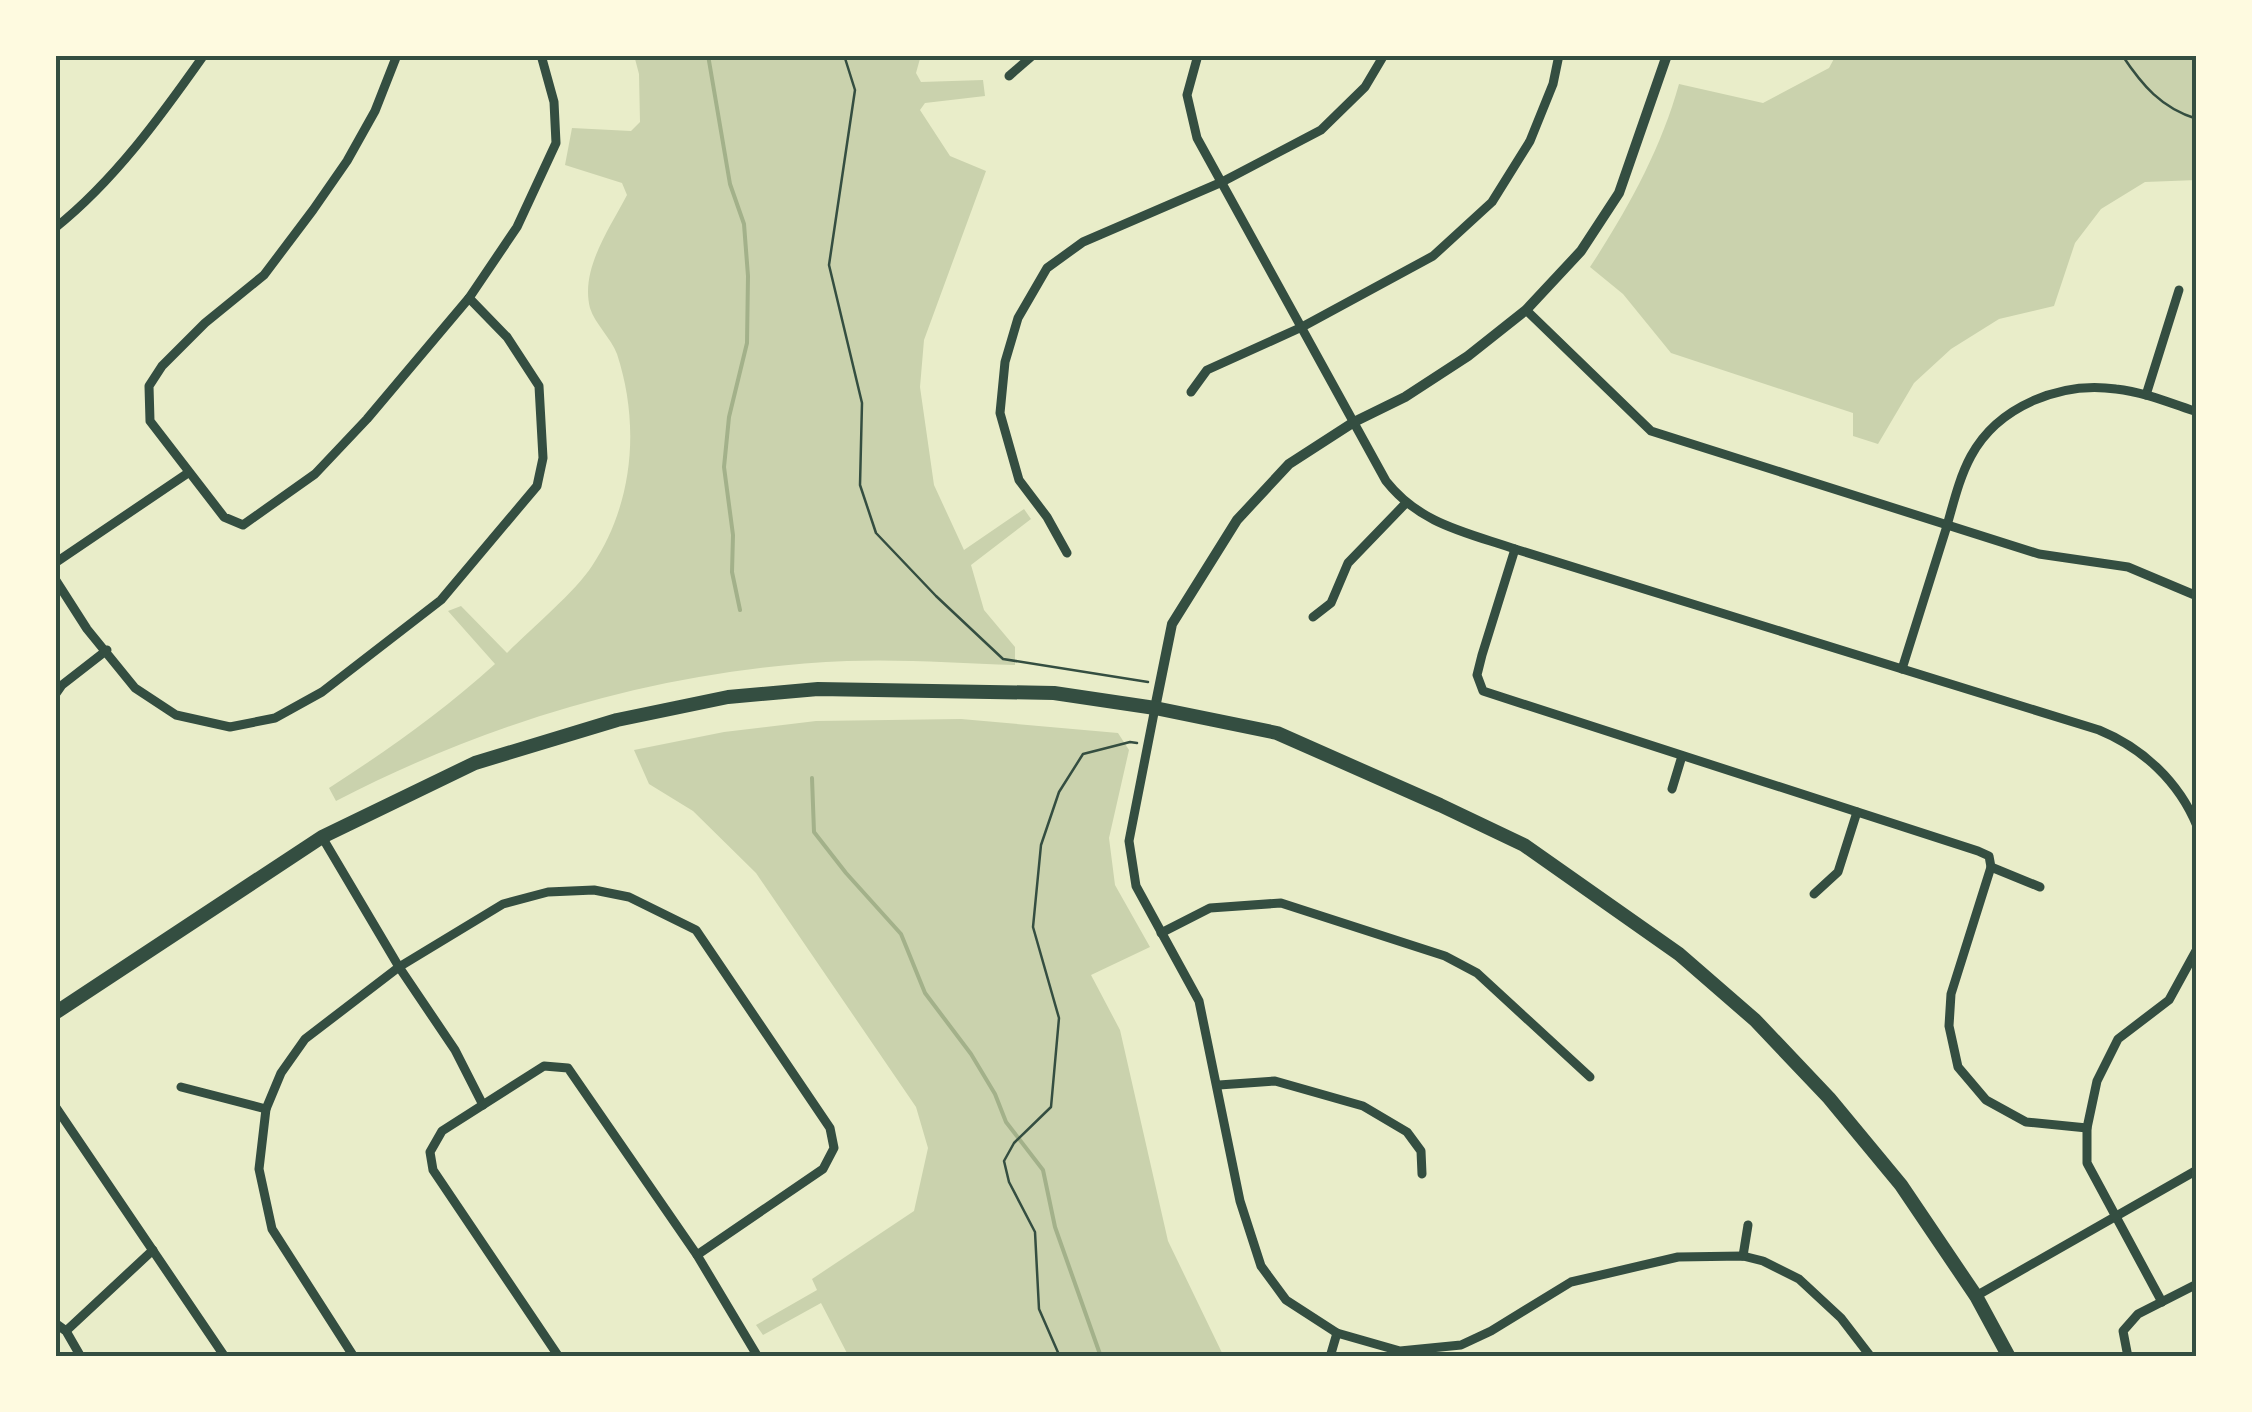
<svg xmlns="http://www.w3.org/2000/svg" width="2252" height="1412" font-family="Ubuntu,sans-serif">
	<style>
		.green { fill: #cad2ad }
		.lines { fill: none; stroke-linecap: round; stroke-linejoin: round }
		.stream { stroke: #a3b18a; stroke-width: 4 }
		.path { stroke: #344e41; stroke-width: 2.5 }
		.minor { stroke: #344e41; stroke-width: 9 }
		.tertiary { stroke: #344e41; stroke-width: 10 }
		.primary { stroke: #344e41; stroke-width: 14 }
		.neatline { fill: none; stroke: #344e41; stroke-width: 4 }
	</style>
	<rect width="100%" height="100%" fill="#e9edc9"/>
	<g class="green">
		<path d="M634,55H921L916,73L921,82L983,80L985,96L925,103L920,110L950,156L986,171L924,340L920,387L934,485L964,550L1024,509L1031,519L971,565L984,610L1015,647V665C959,663 902,659 847,661C669,668 494,719 336,801L329,788C388,750 443,711 495,664L448,611L461,606L507,653C531,629 575,592 592,566C634,503 640,424 617,354C611,338 595,324 590,308C580,269 610,228 627,195L622,183L565,165L572,128L631,131L640,122L639,74Z"/>
		<path d="M1836,55H2197V180L2145,182L2101,209L2075,243L2054,306L1999,319L1951,349L1914,383L1878,444L1853,436V413L1671,353L1623,294L1590,267C1627,211 1661,149 1679,84L1763,103L1829,68Z"/>
		<polygon points="961,719 1118,733 1129,750 1109,838 1115,885 1150,947 1091,975 1120,1030 1168,1241 1224,1357 849,1357 821,1303 763,1335 756,1325 817,1290 812,1279 914,1211 928,1148 916,1107 756,873 693,811 649,784 634,750 724,732 816,721"/>
	</g>
	<g class="lines">
		<g class="stream">
			<polyline points="708,55 730,184 744,224 748,276 747,343 729,417 724,467 733,535 732,572 740,610"/>
			<polyline points="812,778 814,832 846,873 901,934 925,993 971,1054 995,1094 1006,1122 1043,1170 1055,1227 1101,1357"/>
		</g>
		<g class="path">
			<polyline points="844,55 855,90 829,265 862,403 860,485 876,533 936,596 1003,659 1148,682"/>
			<path d="M2122,55C2142,85 2161,108 2197,119"/>
			<polyline points="1060,1357 1039,1309 1035,1232 1009,1182 1004,1161 1014,1143 1051,1107 1059,1018 1033,927 1041,845 1059,792 1083,754 1130,742 1137,743"/>
		</g>
		<g class="minor">
			<polyline points="397,55 375,111 347,161 313,210 264,275 205,323 162,366 149,386 150,421 224,517 243,525 315,474 367,419 469,298 517,227 556,143 554,102 541,55"/>
			<path d="M1198,55L1187,95L1197,138L1386,481C1420,524 1465,532 1515,549L2099,730C2143,748 2179,782 2197,826"/>
			<polyline points="1009,76 1033,55"/>
			<path d="M55,228C114,181 161,116 204,55"/>
			<polyline points="1526,310 1651,431 2039,554 2128,567 2197,596"/>
			<polyline points="1191,392 1207,370 1302,327 1433,256 1492,202 1530,141 1553,84 1559,55"/>
			<polyline points="2146,395 2179,290"/>
			<polyline points="1515,549 1482,655 1477,675 1483,691 1978,851 1989,856 1991,867 2040,887"/>
			<polyline points="1067,553 1047,517 1019,480 1000,413 1005,362 1018,318 1047,268 1083,242 1222,182 1321,130 1365,87 1384,55"/>
			<polyline points="55,563 188,473"/>
			<polyline points="55,579 87,629 135,688 176,715 230,727 275,718 322,692 441,600 537,486 543,458 539,386 507,337 469,298"/>
			<polyline points="1313,617 1331,603 1348,563 1405,504"/>
			<path d="M1902,669C1917,622 1931,576 1946,529C1953,505 1959,478 1971,456C1998,406 2061,381 2116,389C2144,392 2170,403 2197,412"/>
			<polyline points="55,695 62,685 107,650"/>
			<polyline points="1155,708 1129,841 1136,886 1199,1001 1240,1201 1261,1266 1286,1300 1337,1333 1400,1351 1461,1345 1491,1331 1571,1282 1678,1257 1743,1256 1763,1261 1799,1279 1841,1318 1871,1357"/>
			<polyline points="1672,789 1682,756"/>
			<polyline points="322,837 399,967 455,1050 483,1105"/>
			<polyline points="1991,867 1951,994 1949,1026 1958,1067 1986,1100 2026,1122 2087,1128"/>
			<polyline points="1814,894 1838,872 1857,812"/>
			<polyline points="1161,933 1210,908 1281,903 1445,956 1477,973 1590,1077"/>
			<polyline points="1219,1085 1275,1081 1363,1106 1407,1132 1421,1151 1422,1174"/>
			<polyline points="181,1087 266,1109"/>
			<polyline points="55,1106 225,1357"/>
			<polyline points="1743,1256 1748,1225"/>
			<polyline points="1976,1296 2197,1170"/>
			<polyline points="2162,1302 2087,1163 2087,1128 2097,1081 2118,1039 2169,1000 2197,949"/>
			<polyline points="55,1323 66,1331 81,1357"/>
			<polyline points="66,1331 153,1250"/>
			<polyline points="354,1357 272,1229 259,1169 266,1109 281,1073 305,1039 399,967 503,904 548,892 594,890 629,897 696,930 830,1128 834,1148 823,1169 697,1255"/>
			<polyline points="559,1357 433,1170 430,1152 442,1131 544,1066 568,1068 697,1255 758,1357"/>
			<polyline points="1330,1357 1337,1333"/>
			<polyline points="2128,1357 2123,1331 2138,1314 2197,1284"/>
		</g>
		<polyline class="tertiary" points="1155,708 1172,624 1237,520 1289,464 1354,422 1405,397 1468,356 1526,310 1581,251 1619,193 1667,55"/>
		<polyline class="primary" points="55,1013 322,837 475,763 617,720 728,697 818,689 1054,693 1155,708 1277,733 1440,805 1524,845 1679,954 1755,1020 1829,1098 1901,1185 1976,1296 2009,1357"/>
	</g>
	<rect width="2252" height="1412" fill="none" stroke="#fefae0" stroke-width="115"/>
	<rect x="58" y="58" width="2136" height="1296" class="neatline"/>
</svg>
